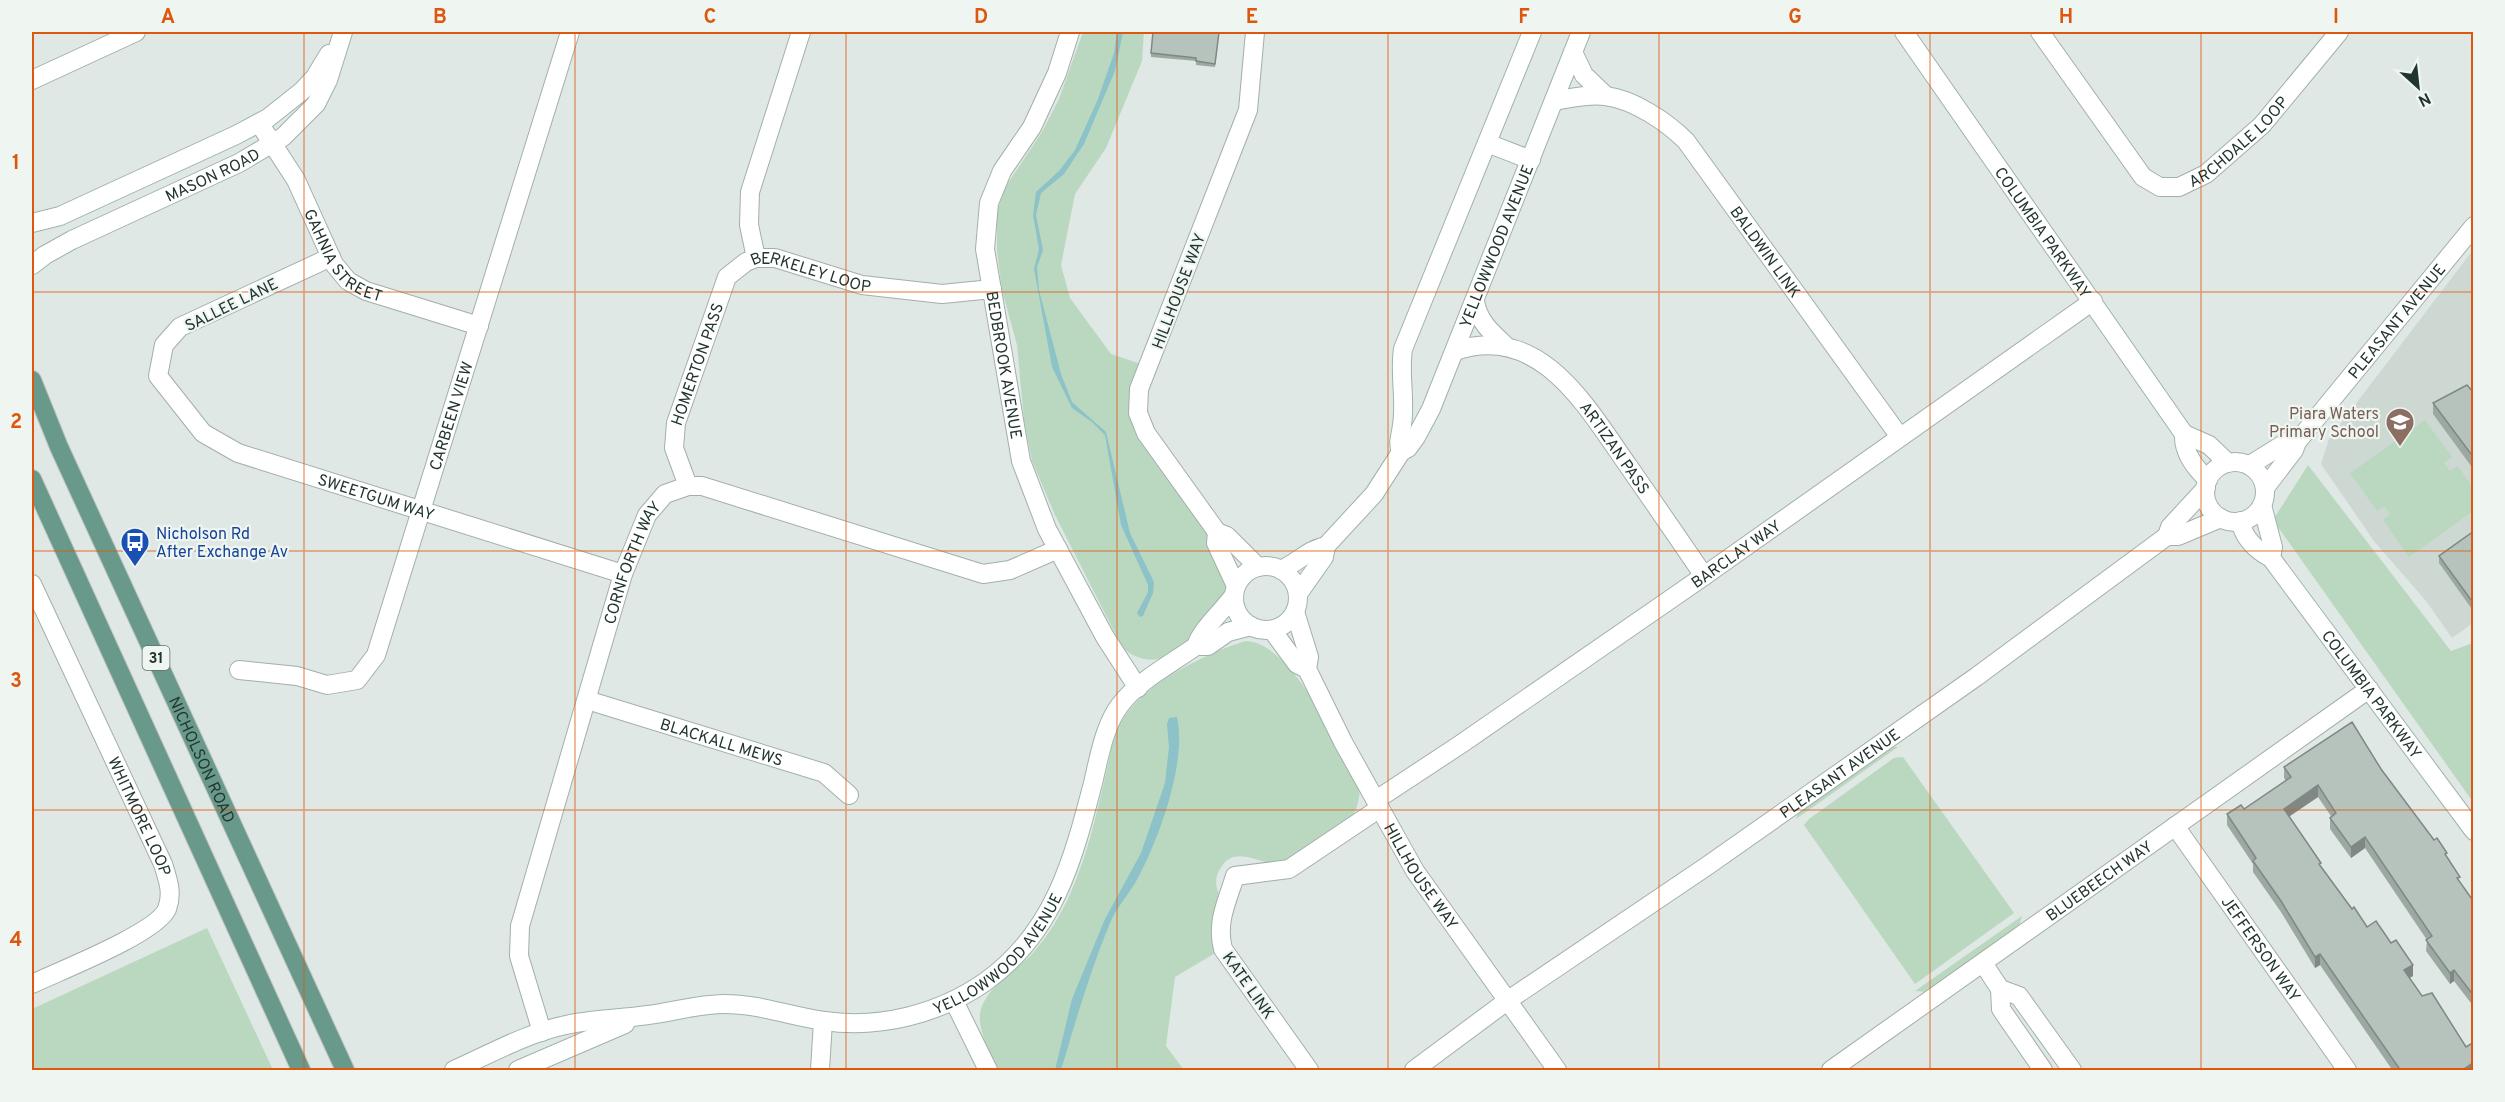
<svg xmlns="http://www.w3.org/2000/svg" width="2505" height="1102" font-family="Overpass,sans-serif">
	<style>
		.built { fill: #cdd8d3 }
		.green { fill: #bad8c0 }
		.water { fill: #8cc2c8 }
		.lines { fill: none; stroke-linecap: round; stroke-linejoin: round }
		.street-casing { stroke: #a3afaa; stroke-width: 20 }
		.secondary-casing { stroke: #9fb3ab; stroke-width: 20 }
		.primary-casing { stroke: #bdc3c1; stroke-width: 20 }
		.street { stroke: #fff; stroke-width: 18 }
		.secondary { stroke: #fff; stroke-width: 18 }
		.primary { stroke: #68998a; stroke-width: 18 }
		.wall { fill: #9ca8a2 }
		.shaded-wall { fill: #7f8884 }
		.building { fill: #b5c3bc; stroke: #7f8884; stroke-width: 1.5 }
		.grid { fill: none; stroke: #de570e; stroke-width: 1.5; stroke-opacity: 0.55 }
		.labels { text-anchor: middle; stroke-width: 4.5; stroke-linejoin: round; paint-order: stroke }
		.shield { fill: #eff6f2; stroke: #60706a; stroke-width: 1.5 }
		.shield-label { font-size: 15px; font-weight: bold; fill: #223630 }
		.street-label { font-size: 16px; fill: #223630; stroke: #eff6f2 }
		.education-label { font-size: 16px; fill: #785e54; stroke: #eff6f2; text-anchor: end }
		.transit-label { font-size: 16px; fill: #164399; stroke: #eff6f2; text-anchor: start }
		.neatline { fill: none; stroke: #de570e; stroke-width: 2 }
		.grid-label { font-size: 20px; text-anchor: middle; font-weight: bold; fill: #de570e }
	</style>
	<rect width="100%" height="100%" fill="#dfe8e4"/>
	<polygon class="built" points="2473,250 2473,623 2452,638 2426,601 2374,541 2321,464 2329,439"/>
	<g class="green">
		<path d="M1083,32H1144L1142,61L1106,148L1075,194L1061,265L1070,298L1111,354L1141,364L1132,419L1135,433C1156,470 1231,548 1227,589C1225,610 1192,638 1176,651C1158,664 1138,662 1122,647L1055,515L1032,461L1024,420L1017,345L1002,290L997,251V213L1004,189L1042,132L1059,99Z"/>
		<polygon points="2425,420 2452,457 2444,463 2450,471 2458,466 2473,488 2473,511 2409,557 2383,520 2390,514 2384,506 2377,511 2350,473"/>
		<polygon points="2308,465 2451,651 2473,643 2473,802 2273,520"/>
		<path d="M1246,641C1294,643 1340,750 1360,789C1359,798 1358,808 1353,815C1345,826 1301,856 1288,862C1264,872 1234,837 1218,873C1214,882 1217,892 1222,899C1216,918 1209,933 1217,952L1175,977L1166,1046L1184,1070H998C990,1054 974,1024 982,1006C991,984 1017,970 1032,954C1048,936 1062,913 1071,892C1087,856 1096,816 1105,778C1110,758 1112,735 1124,717C1147,683 1207,652 1246,641Z"/>
		<polygon points="1890,747 1898,747 1796,819 1798,813"/>
		<polygon points="1903,757 2014,913 1915,984 1804,825 1809,819 1894,758"/>
		<polygon points="2022,916 2019,926 1927,992 1915,991"/>
		<polygon points="207,928 273,1070 32,1070 32,1009"/>
	</g>
	<g class="water">
		<polygon points="1117,32 1123,32 1115,71 1084,144 1064,174 1041,193 1036,215 1043,250 1037,267 1039,290 1061,374 1072,402 1106,432 1130,533 1154,582 1153,593 1143,616 1140,617 1137,613 1148,592 1148,585 1121,525 1105,435 1092,422 1072,408 1052,367 1034,269 1039,249 1033,215 1036,192 1059,171 1075,150 1098,99 1114,53"/>
		<path d="M1177,717C1187,761 1160,836 1139,876C1131,892 1117,906 1110,923C1090,971 1076,1020 1061,1070H1055L1072,999L1105,919L1141,853L1165,783L1169,747L1167,724L1169,718Z"/>
	</g>
	<g class="lines">
		<g class="street-casing">
			<g id="street">
				<path id="s1" d="M1070,32L1057,73L1032,127L1002,171L989,203L985,249L1021,461L1047,529L1105,637L1138,688"/>
				<polyline points="1255,32 1248,110 1139,389 1138,413 1146,433 1217,532 1227,536 1258,567"/>
				<path id="s2" d="M2040,32L2143,177L2160,187H2179L2206,174L2262,125L2339,32"/>
				<polyline points="1573,52 1584,75 1606,96"/>
				<polyline points="32,80 136,32"/>
				<path id="s3" d="M1554,101C1571,98 1588,94 1605,96C1633,99 1667,122 1686,141L1900,437"/>
				<path id="s4" d="M259,123L296,180L334,264L348,281L366,291L479,326"/>
				<path id="s5" d="M331,257L180,327L164,345L158,376L203,433L238,453L623,574"/>
				<polyline points="756,258 749,225 750,192 801,32"/>
				<path d="M1475,302C1479,322 1491,332 1505,345"/>
				<path id="s6" d="M1455,351C1541,322 1587,408 1629,467C1654,503 1679,539 1704,576"/>
				<polyline points="2250,465 2287,442 2297,442"/>
				<path id="s7" d="M688,486L674,448L676,423L727,277L746,262L756,258H775L862,285L942,294L992,289"/>
				<path id="s8" d="M2265,488L2294,450L2297,442L2474,226"/>
				<polyline points="1217,532 1216,543 1236,586"/>
				<polyline points="2167,536 2170,527 2206,488"/>
				<path id="s9" d="M32,584L163,864C168,880 173,893 167,909C157,933 59,971 32,984"/>
				<path id="s10" d="M1295,612L1309,657L1307,669L1343,742L1415,871L1557,1070"/>
				<polyline points="1272,630 1297,664 1307,669"/>
				<path id="s11" d="M239,670L297,676L327,685L357,680L376,655L570,32"/>
				<path id="s12" d="M587,700L824,773L849,795"/>
				<path id="s13" d="M1376,800L1461,744L1704,576L2093,301"/>
				<path id="s14" d="M2175,826L2347,1070"/>
				<polyline points="1983,963 2000,989 2001,1009 2043,1070"/>
				<polyline points="2000,989 2019,996 2072,1070"/>
				<polyline points="954,1001 988,1070"/>
				<path id="s15" d="M542,1032L519,956L520,926L623,574L647,515L665,494L688,486H702L983,574L1010,570L1058,549"/>
				<polyline points="820,1070 823,1021"/>
				<path d="M1309,1070L1223,949C1216,922 1227,902 1235,876L1289,869L1380,808"/>
				<path id="s16" d="M1414,1070L1507,1001L1707,866L1976,677L2167,536H2178L2221,518"/>
				<path id="s17" d="M1831,1070L2369,689"/>
			</g>
		</g>
		<g class="secondary-casing">
			<g id="secondary">
				<path id="s18" d="M1904,32L2184,434C2183,452 2195,468 2208,480"/>
				<polyline points="1487,143 1531,160"/>
				<polyline points="32,223 60,216 236,135 268,118 302,91 315,77 329,54"/>
				<path id="s19" d="M32,265L45,255L72,240L239,163L283,137L316,104L328,80L343,32"/>
				<polyline points="2184,434 2209,445 2228,463"/>
				<path d="M1401,452C1397,442 1401,435 1402,425C1406,400 1399,374 1403,349L1532,32"/>
				<circle cx="2235" cy="492" r="30"/>
				<polyline points="2262,505 2273,547 2271,558"/>
				<path id="s20" d="M2241,521C2242,537 2257,551 2271,558L2474,831"/>
				<circle cx="1266" cy="598" r="32"/>
				<path d="M1281,570C1297,563 1309,549 1326,546"/>
				<path id="s21" d="M1298,594L1324,557L1326,546L1374,494L1401,452L1408,448L1416,437L1431,409L1581,32"/>
				<polyline points="1196,646 1208,646 1228,632 1251,626"/>
				<path id="s22" d="M454,1070C490,1054 527,1033 566,1025C592,1019 621,1019 648,1015C672,1012 699,1004 724,1004C759,1004 790,1016 824,1021C880,1029 939,1014 985,982C1054,933 1073,860 1093,783C1099,758 1104,726 1120,705C1138,681 1171,664 1196,646C1202,628 1223,611 1234,595"/>
				<polyline points="518,1070 625,1024"/>
			</g>
		</g>
		<g class="primary-casing">
			<g id="primary">
				<path id="s23" d="M32,380L59,447L345,1070"/>
				<polyline points="32,479 301,1070"/>
			</g>
		</g>
		<use href="#street" class="street"/>
		<use href="#secondary" class="secondary"/>
		<use href="#primary" class="primary"/>
	</g>
	<g class="wall">
		<polygon points="1219,32 1215,67 1196,65 1196,61 1151,57 1151,53"/>
		<polygon points="2474,393 2474,470 2433,414 2433,403"/>
		<polygon points="2474,531 2474,612 2439,563 2439,556"/>
		<polygon points="2284,767 2381,769 2447,858 2460,882 2474,902 2474,1007 2454,981 2450,984 2426,951 2427,940 2365,848 2351,858 2330,829 2330,818 2331,816 2318,797 2289,816 2321,868 2352,909 2413,976 2409,978 2474,1071 2393,1071 2320,965 2315,968 2281,912 2253,872 2253,864 2227,825 2227,814 2244,809 2286,781 2284,778"/>
	</g>
	<g class="shaded-wall">
		<polygon points="2318,785 2318,797 2284,820 2284,809"/>
		<polygon points="2365,837 2365,848 2351,858 2351,847"/>
		<polygon points="2320,954 2320,965 2315,968 2315,957"/>
		<polygon points="2413,965 2413,976 2404,981 2404,970"/>
		<polygon points="2454,970 2454,981 2450,984 2450,973"/>
		<polygon points="2474,1062 2474,1071 2461,1071"/>
	</g>
	<g class="building">
		<polygon points="1153,32 1219,32 1215,64 1196,61 1196,58 1151,53"/>
		<polygon points="2467,385 2474,393 2474,458 2433,403"/>
		<polygon points="2474,531 2474,604 2439,556"/>
		<polygon points="2352,722 2381,769 2434,840 2437,838 2447,853 2445,854 2460,877 2457,878 2474,902 2474,996 2454,970 2450,973 2426,940 2432,936 2365,837 2351,847 2330,818 2336,813 2318,785 2284,809 2321,863 2319,864 2352,909 2354,907 2367,927 2376,921 2391,943 2396,940 2413,965 2404,970 2422,996 2432,993 2466,1047 2474,1042 2474,1062 2461,1071 2401,1071 2320,954 2315,957 2281,901 2253,861 2256,858 2227,814 2241,805 2244,809 2291,777 2284,767"/>
	</g>
	<path class="grid" d="M304,32V1070M575,32V1070M846,32V1070M1117,32V1070M1388,32V1070M1659,32V1070M1930,32V1070M2201,32V1070M32,292H2474M32,551H2474M32,810H2474"/>
	<defs>
		<g id="school-pin" transform="scale(1.5)"><path d="M0 17L-7.5 6A9.5 9.5 0 1 1 7.5 6Z" fill="#8d6e63" stroke="#eff6f2"/><path d="M0-5L7-2L0 1L-7-2ZM-4 1L0 2.5L4 1V4Q0 6-4 4Z" fill="#fff"/></g>
		<g id="bus-pin" transform="scale(1.5)"><path d="M0 17L-7.5 6A9.5 9.5 0 1 1 7.5 6Z" fill="#1a4fb4" stroke="#eff6f2"/><path d="M-5-6H5V4H4V6H2V4H-2V6H-4V4H-5ZM-3.5-4V0h7V-4ZM-3.5 1.2v1.5H-2V1.2ZM2 1.2v1.5H3.5V1.2Z" fill="#fff"/></g>
	</defs>
	<g fill-rule="evenodd">
		<use href="#school-pin" x="2400" y="422"/>
		<use href="#bus-pin" x="135" y="542"/>
	</g>
	<g class="labels">
		<rect class="shield" x="142.5" y="646" width="27" height="24" rx="4.5"/>
		<g class="shield-label">
			<text x="156" y="663">31</text>
		</g>
		<g class="street-label">
			<text dy="6" stroke="none"><textPath href="#s2" startOffset="292">ARCHDALE LOOP</textPath></text>
			<text dy="6" stroke="none"><textPath href="#s19" startOffset="202">MASON ROAD</textPath></text>
			<text dy="6" stroke="none"><textPath href="#s18" startOffset="244">COLUMBIA PARKWAY</textPath></text>
			<text dy="6" stroke="none"><textPath href="#s21" startOffset="406">YELLOWWOOD AVENUE</textPath></text>
			<text dy="6" stroke="none"><textPath href="#s4" startOffset="160">GAHNIA STREET</textPath></text>
			<text dy="6" stroke="none"><textPath href="#s3" startOffset="282">BALDWIN LINK</textPath></text>
			<text dy="6" stroke="none"><textPath href="#s7" startOffset="312">BERKELEY LOOP</textPath></text>
			<text transform="translate(1178 291) rotate(-69)" y="6">HILLHOUSE WAY</text>
			<text transform="translate(231 304) rotate(-26)" y="6">SALLEE LANE</text>
			<text dy="6" stroke="none"><textPath href="#s8" startOffset="213">PLEASANT AVENUE</textPath></text>
			<text dy="6" stroke="none"><textPath href="#s1" startOffset="354">BEDBROOK AVENUE</textPath></text>
			<text dy="6" stroke="none"><textPath href="#s7" startOffset="128">HOMERTON PASS</textPath></text>
			<text dy="6" stroke="none"><textPath href="#s11" startOffset="402">CARBEEN VIEW</textPath></text>
			<text dy="6" stroke="none"><textPath href="#s6" startOffset="204">ARTIZAN PASS</textPath></text>
			<text dy="6" stroke="none"><textPath href="#s5" startOffset="480">SWEETGUM WAY</textPath></text>
			<text dy="6" stroke="none"><textPath href="#s13" startOffset="436">BARCLAY WAY</textPath></text>
			<text dy="6" stroke="none"><textPath href="#s15" startOffset="490">CORNFORTH WAY</textPath></text>
			<text dy="6" stroke="none"><textPath href="#s20" startOffset="219">COLUMBIA PARKWAY</textPath></text>
			<text dy="6" stroke="none"><textPath href="#s12" startOffset="141">BLACKALL MEWS</textPath></text>
			<text dy="6" stroke="none"><textPath href="#s23" startOffset="416">NICHOLSON ROAD</textPath></text>
			<text dy="6" stroke="none"><textPath href="#s16" startOffset="519">PLEASANT AVENUE</textPath></text>
			<text dy="6" stroke="none"><textPath href="#s9" startOffset="256">WHITMORE LOOP</textPath></text>
			<text dy="6" stroke="none"><textPath href="#s10" startOffset="296">HILLHOUSE WAY</textPath></text>
			<text dy="6" stroke="none"><textPath href="#s17" startOffset="328">BLUEBEECH WAY</textPath></text>
			<text dy="6" stroke="none"><textPath href="#s14" startOffset="150">JEFFERSON WAY</textPath></text>
			<text dy="6" stroke="none"><textPath href="#s22" startOffset="580">YELLOWWOOD AVENUE</textPath></text>
			<text transform="translate(1249 985) rotate(55)" y="6">KATE LINK</text>
		</g>
		<g class="education-label">
			<text x="2379" y="419">Piara Waters<tspan x="2379" dy="18">Primary School</tspan></text>
		</g>
		<g class="transit-label">
			<text x="156" y="539">Nicholson Rd<tspan x="156" dy="18">After Exchange Av</tspan></text>
		</g>
	</g>
	<rect width="2505" height="1102" fill="none" stroke="#eff6f2" stroke-width="66"/>
	<g transform="translate(2418 87) rotate(153)" stroke="#eff6f2" stroke-width="4.5" paint-order="stroke">
	<path d="M0-4.5L10 22L0 15L-10 22Z" fill="#223630"/>
	<text y="-9" font-size="16" font-weight="bold" text-anchor="middle" fill="#223630">N</text>
	</g>
	<rect x="33" y="33" width="2439" height="1036" class="neatline"/>
	<g class="grid-label">
		<text x="168" y="23">A</text>
		<text x="440" y="23">B</text>
		<text x="710" y="23">C</text>
		<text x="981" y="23">D</text>
		<text x="1252" y="23">E</text>
		<text x="1524" y="23">F</text>
		<text x="1795" y="23">G</text>
		<text x="2066" y="23">H</text>
		<text x="2336" y="23">I</text>
		<text x="16" y="169">1</text>
		<text x="16" y="428">2</text>
		<text x="16" y="687">3</text>
		<text x="16" y="946">4</text>
	</g>
</svg>
